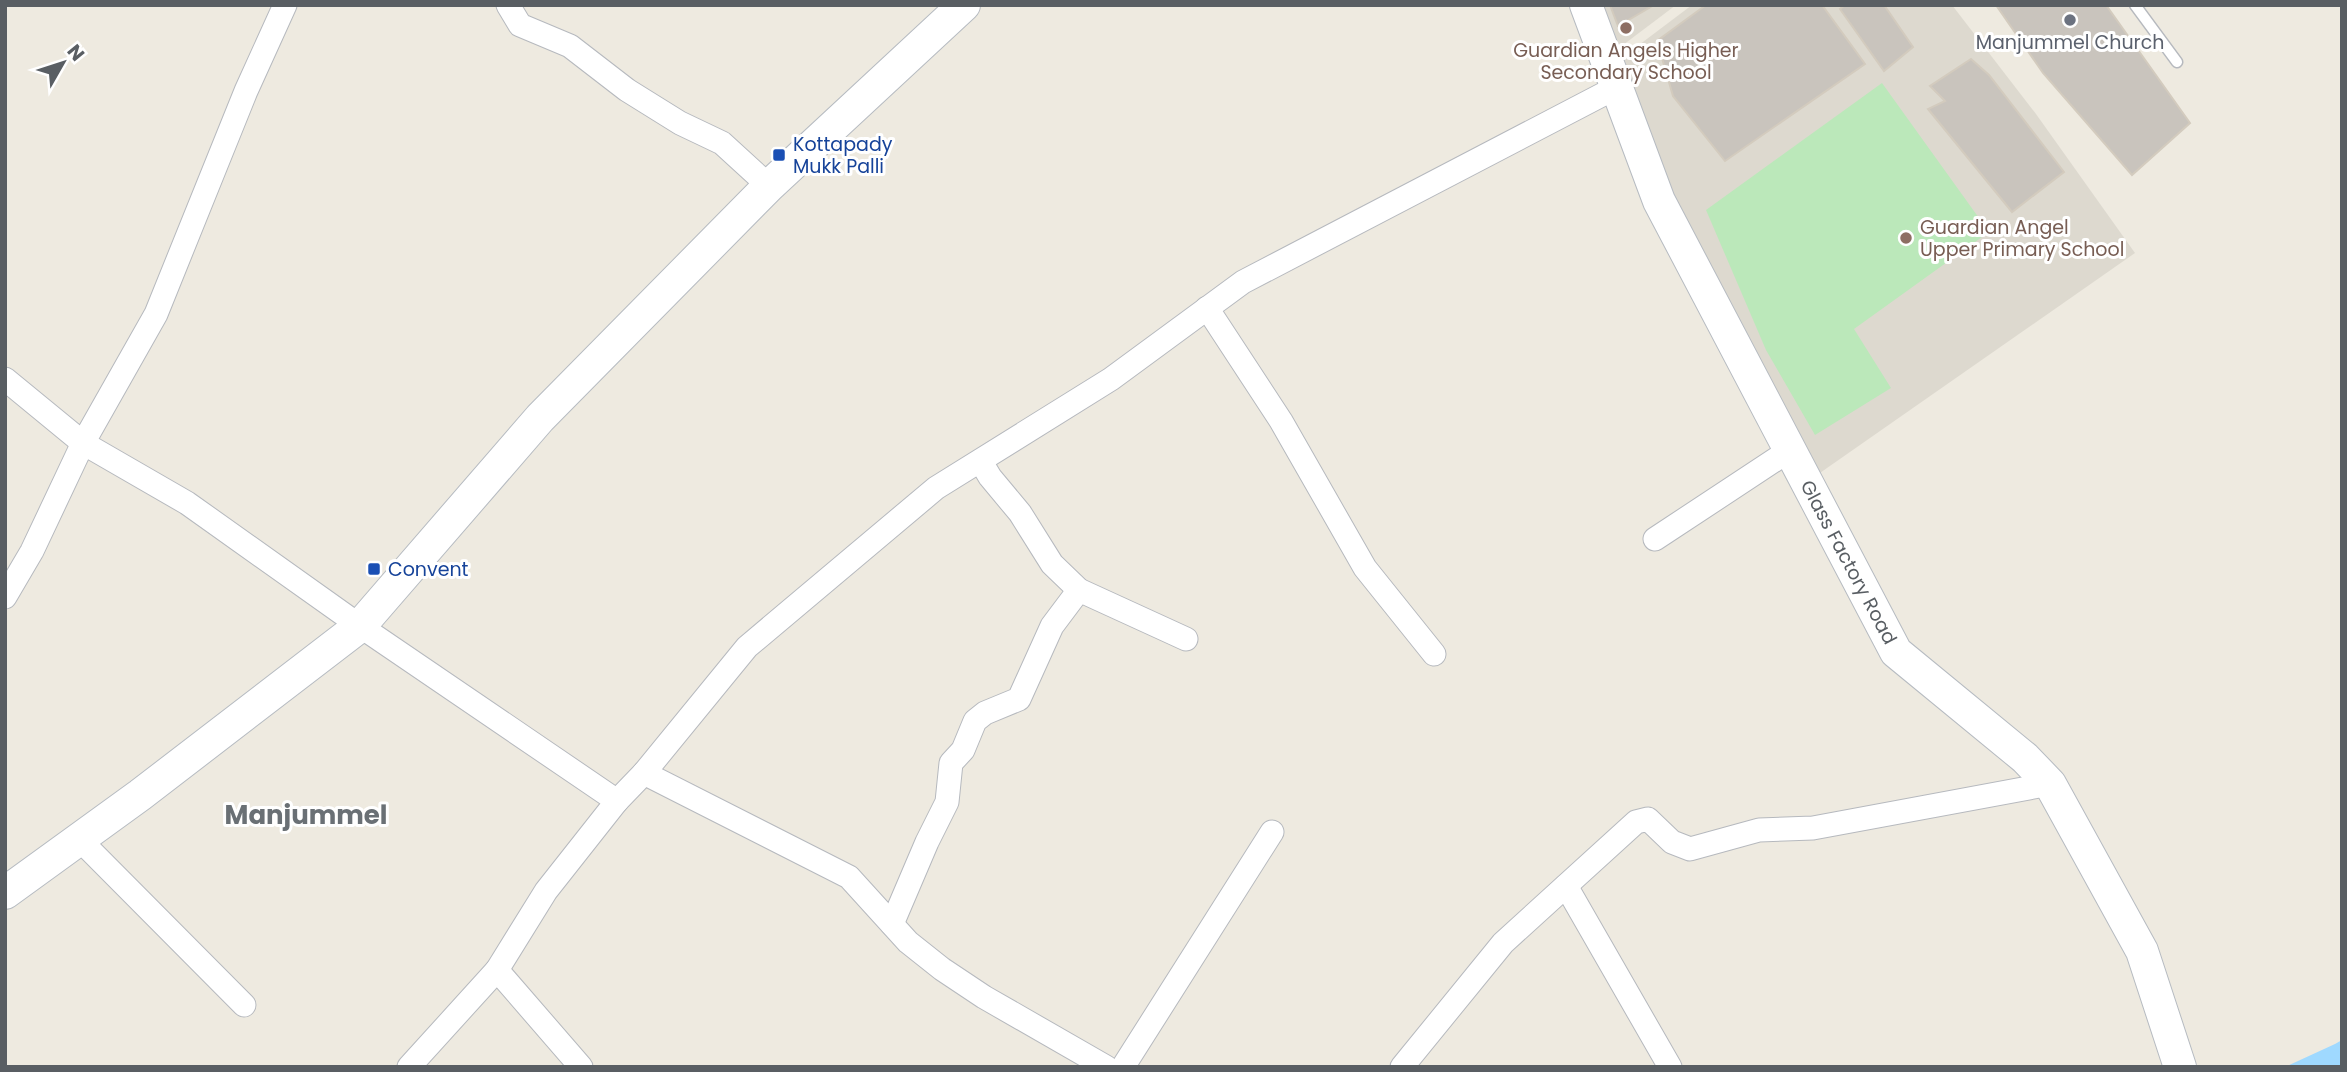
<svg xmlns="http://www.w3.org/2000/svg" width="2347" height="1072" font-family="Poppins,sans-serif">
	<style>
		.education { fill: #ddd9cf }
		.green { fill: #bbe8ba }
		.water { fill: #9fd9ff }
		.building { fill: #c9c4bd; stroke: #d3cbbe; stroke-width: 2 }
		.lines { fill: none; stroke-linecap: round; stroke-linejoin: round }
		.service-casing { stroke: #b6b9be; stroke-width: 13 }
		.minor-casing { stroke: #b6b9be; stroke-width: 25 }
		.secondary-casing { stroke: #b6bbc1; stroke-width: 34 }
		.service { stroke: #fff; stroke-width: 10 }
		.minor { stroke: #fff; stroke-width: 23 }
		.secondary { stroke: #fff; stroke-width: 32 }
		.worship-dot { fill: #6b7280; stroke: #fff; stroke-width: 2.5 }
		.education-dot { fill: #8d6e63; stroke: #fff; stroke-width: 2.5 }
		.transit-dot { fill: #1a4fb4; stroke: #fff; stroke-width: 2.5 }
		.labels { text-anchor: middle; stroke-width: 6; stroke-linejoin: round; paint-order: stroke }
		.worship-label { font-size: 19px; fill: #5b616d; stroke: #fff }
		.education-label { font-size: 19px; fill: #785e54; stroke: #fff }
		.transit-label { font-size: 19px; fill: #164399; stroke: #fff; text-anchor: start }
		.street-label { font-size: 19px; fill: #595e63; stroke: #fff }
		.district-label { font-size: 26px; font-weight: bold; fill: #6a7075; stroke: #fff }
	</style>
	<rect width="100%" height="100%" fill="#eeeae0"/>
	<g class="education">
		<polygon points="1598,5 1676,5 1615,51"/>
		<polygon points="1692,5 1952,5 2036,114 2135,253 1817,475 1680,224 1619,60"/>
	</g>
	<polygon class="green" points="1882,83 1989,232 1854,329 1891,388 1815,435 1766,350 1706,210"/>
	<polygon class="water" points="2342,1040 2342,1067 2285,1067 2335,1044"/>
	<g class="building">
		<polygon points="1610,5 1654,5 1618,26"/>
		<polygon points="1706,5 1822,5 1865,64 1725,161 1673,96 1657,41"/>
		<polygon points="1845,5 1884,5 1913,47 1884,71 1840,9"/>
		<polygon points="1996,5 2106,5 2190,123 2132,175 2043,73"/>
		<polygon points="1971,59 1989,75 2064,172 2012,212 1928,109 1945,101 1930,86"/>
	</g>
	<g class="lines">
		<g class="service-casing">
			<polyline id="service" points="2135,5 2177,62"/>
		</g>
		<g class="minor-casing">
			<g id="minor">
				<polyline points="508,5 520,25 570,46 627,90 680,123 722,143 769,186"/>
				<polyline points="1207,308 1281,421 1365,568 1434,654"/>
				<polyline points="5,379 83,443 187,503 360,626 617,801"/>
				<polyline points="981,462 990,477 1020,513 1052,564 1079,590 1186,639"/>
				<polyline points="1655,539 1790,450"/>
				<polyline points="5,597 32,551 83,443 156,314 246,91 285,5"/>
				<polyline points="644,773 849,877 908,942 942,969 984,997 1106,1067"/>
				<polyline points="79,839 244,1005"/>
				<polyline points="1566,886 1670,1067"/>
				<polyline points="892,924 927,842 947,802 951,763 963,750 975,721 985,713 1019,699 1052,626 1079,590"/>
				<polyline points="497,970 581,1067"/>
				<polyline points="409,1067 497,970 546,891 617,801 644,773 747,647 936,488 1111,379 1243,282 1617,87"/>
				<polyline points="1123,1067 1272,832"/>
				<polyline points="1402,1067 1503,943 1636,822 1648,819 1672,842 1690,849 1759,830 1813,828 2050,784"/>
			</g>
		</g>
		<g class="secondary-casing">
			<g id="secondary">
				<polyline points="1586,5 1659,201 1896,652 2025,758 2050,784 2142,951 2180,1067"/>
				<polyline points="5,893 140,795 360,626 540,418 769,186 964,5"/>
			</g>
		</g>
		<use href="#service" class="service"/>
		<use href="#minor" class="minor"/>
		<use href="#secondary" class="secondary"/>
	</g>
	<circle class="worship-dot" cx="2070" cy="20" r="7"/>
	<g class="education-dot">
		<circle cx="1626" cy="28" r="7"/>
		<circle cx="1906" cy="238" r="7"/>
	</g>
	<g class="transit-dot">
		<rect x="772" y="148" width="14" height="14" rx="3.5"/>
		<rect x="367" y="562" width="14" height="14" rx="3.5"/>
	</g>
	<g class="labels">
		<g class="worship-label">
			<text x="2070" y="49">Manjummel Church</text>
		</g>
		<g class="education-label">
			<text x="1626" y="57">Guardian Angels Higher<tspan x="1626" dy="22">Secondary School</tspan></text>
			<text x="1920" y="234" text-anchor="start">Guardian Angel<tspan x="1920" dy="22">Upper Primary School</tspan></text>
		</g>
		<g class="transit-label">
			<text x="793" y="151">Kottapady<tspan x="793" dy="22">Mukk Palli</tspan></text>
			<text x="388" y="576">Convent</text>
		</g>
		<g class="street-label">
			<text transform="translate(1849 562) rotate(62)" y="7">Glass Factory Road</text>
		</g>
		<g class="district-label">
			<text x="306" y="824">Manjummel</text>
		</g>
	</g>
	<rect width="2347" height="1072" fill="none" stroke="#595e63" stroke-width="14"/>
	<g transform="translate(63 63) rotate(51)" stroke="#ffffff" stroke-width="5" paint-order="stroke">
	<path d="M0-5L12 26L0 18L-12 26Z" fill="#595e63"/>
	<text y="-10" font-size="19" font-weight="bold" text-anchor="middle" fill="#595e63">N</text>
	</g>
</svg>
